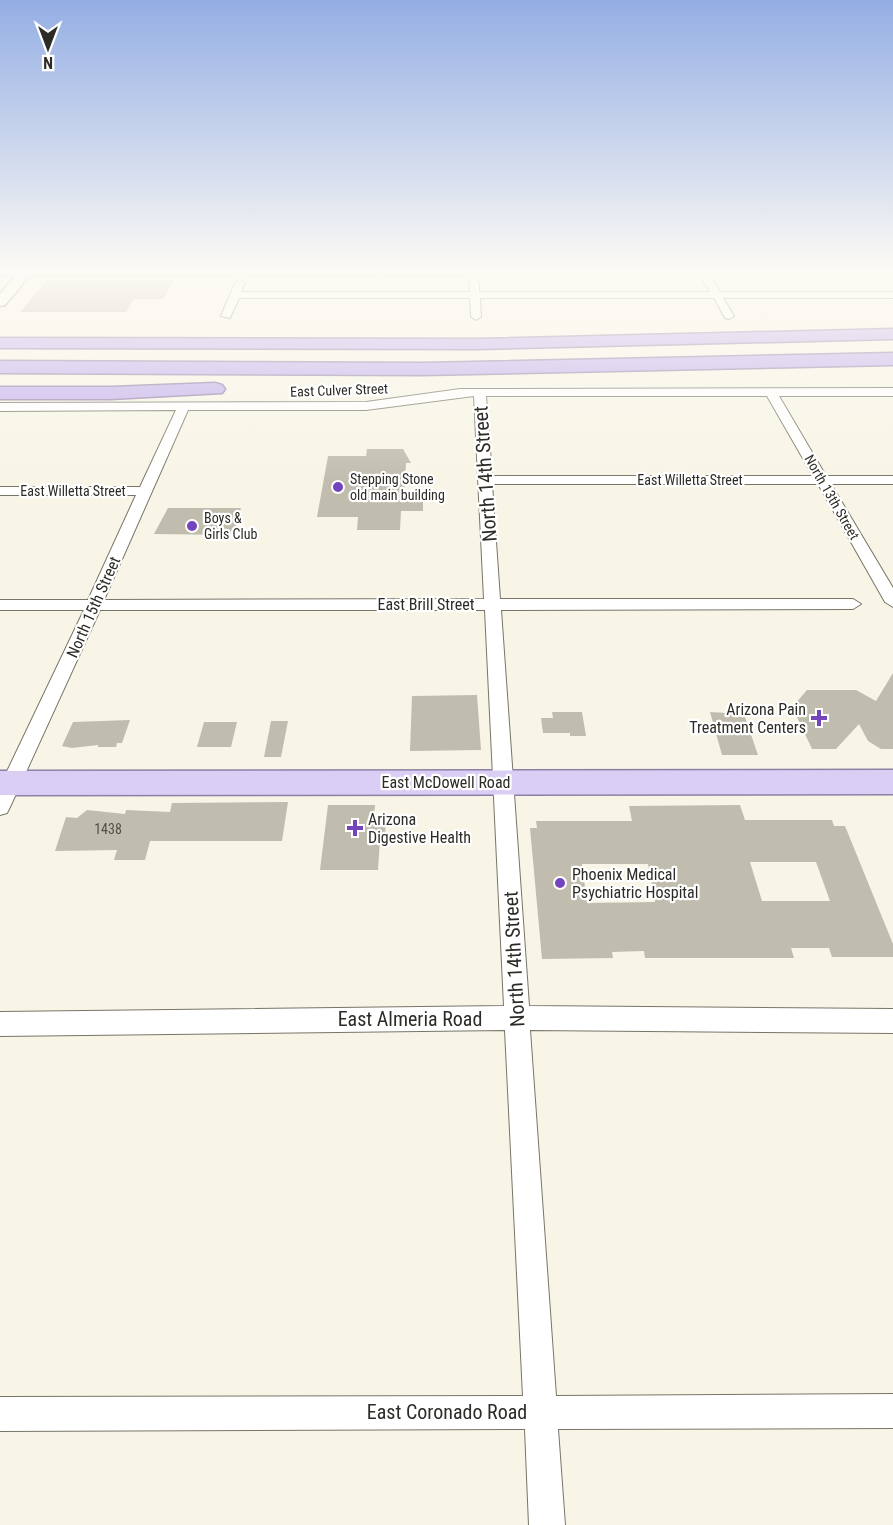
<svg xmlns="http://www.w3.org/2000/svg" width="893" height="1525" font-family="'Roboto Condensed',sans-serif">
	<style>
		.building { fill: #c0bdae; fill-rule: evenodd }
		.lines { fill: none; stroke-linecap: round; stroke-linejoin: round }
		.street-casing { stroke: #787568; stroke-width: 2 }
		.secondary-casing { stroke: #787568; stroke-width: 3 }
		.primary-casing { stroke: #8d80a7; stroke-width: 3 }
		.highway-casing { stroke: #8d80a7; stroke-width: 3 }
		.street { fill: #fff; fill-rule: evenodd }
		.secondary { fill: #fff; fill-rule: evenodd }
		.primary { fill: #dacef4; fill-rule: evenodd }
		.highway { fill: #c1aded; fill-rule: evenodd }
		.poi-dot { fill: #7444bc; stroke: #fff; stroke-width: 2 }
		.labels { text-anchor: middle; stroke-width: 4.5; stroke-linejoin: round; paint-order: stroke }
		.far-street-label { font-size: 14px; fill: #2c2b26; stroke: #fff }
		.far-poi-label { font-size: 14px; fill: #2c2b26; stroke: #fff; text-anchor: start }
		.number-label { font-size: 14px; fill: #515048 }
		.street-label { font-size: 16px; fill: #2c2b26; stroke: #fff }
		.poi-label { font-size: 16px; fill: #2c2b26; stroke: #fff; text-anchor: start }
		.near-street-label { font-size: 20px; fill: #2c2b26; stroke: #fff }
	</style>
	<rect width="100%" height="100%" fill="#f8f5e6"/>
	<g class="building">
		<polygon points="47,280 174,280 163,299 134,299 126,312 20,312"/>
		<polygon points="367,449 403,449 411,463 406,463 404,498 423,498 423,511 401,511 400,530 357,530 358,517 317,517 328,456 366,456"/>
		<polygon points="168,508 241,508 233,535 154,534"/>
		<polygon points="893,673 893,749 881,749 868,741 859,724 836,749 812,749 796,715 798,714 795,704 807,690 856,690 876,701"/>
		<polygon points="477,695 481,750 410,751 412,696"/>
		<polygon points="552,712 582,712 586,736 570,736 570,733 543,733 541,718 553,718"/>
		<polygon points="710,712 744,714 758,755 722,755"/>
		<polygon points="130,720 122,743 117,743 116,747 98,747 98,745 72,748 62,746 73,722"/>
		<polygon points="271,721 288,721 281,757 264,757"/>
		<polygon points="204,722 237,722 231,747 197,747"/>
		<polygon points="288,802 282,841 150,841 145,860 114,860 117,850 55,851 66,817 77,818 87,810 125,814 126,810 170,812 172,803"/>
		<polygon points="328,805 375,805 374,816 386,816 385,839 380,839 378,870 320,870"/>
		<path d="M740,805L745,820H832L834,826H845L893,944V957H832L829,948H791L794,958H645L644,951L612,952L613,958L542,959L530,828H537L536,821H632L629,806ZM750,862H816L830,901H762ZM582,864H648L655,902L587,903Z"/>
	</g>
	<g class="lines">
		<g class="street-casing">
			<g id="street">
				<polygon points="0,270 476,270 478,272 473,275 0,276"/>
				<polygon points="577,270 587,270 588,272 583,275"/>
				<polygon points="697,270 707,270 720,292 893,292 893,298 723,298 734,316 729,319 725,318 714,298 480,298 481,317 476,320 471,317 470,298 239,298 230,318 221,316 235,283 240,280 245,283 241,292 470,292 469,282 474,279 479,282 479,292 710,292"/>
				<path d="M893,388V396H779L826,476H893V484H831L893,588V607L885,602L818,484H492L500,599H853L861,604L853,609L501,610L529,1006L893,1009V1033L530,1030L556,1396L893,1394V1428L558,1429L565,1525H529L525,1429L0,1431V1397L523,1396L505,1030L0,1036V1012L504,1006L485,610H100L10,807L7,813L0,815V786L84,610H0V600H88L136,495H0V487H140L176,410L0,411V403L366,402L460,389ZM474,396L484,599L104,600L188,410H366ZM486,396H767L813,476H492Z"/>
			</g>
		</g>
		<g class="secondary-casing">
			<polygon id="secondary" points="13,270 23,270 26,280 5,305 0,306 0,294 13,279 12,273"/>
		</g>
		<g class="primary-casing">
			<polygon id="primary" points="893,770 893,794 0,795 0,771"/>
		</g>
		<g class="highway-casing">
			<g id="highway">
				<polygon points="893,329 893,339 478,349 0,348 0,338 478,339"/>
				<polygon points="893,353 893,365 422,375 0,373 0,361 422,363"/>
				<polygon points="215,383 222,385 225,389 222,393 111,399 0,399 0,387 111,387"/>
			</g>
		</g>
		<use href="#street" class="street"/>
		<use href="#secondary" class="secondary"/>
		<use href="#primary" class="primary"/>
		<use href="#highway" class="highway"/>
	</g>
	<linearGradient id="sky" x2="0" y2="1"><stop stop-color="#94aee4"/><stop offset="0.56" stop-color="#fcfaf4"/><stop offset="1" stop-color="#fcfaf4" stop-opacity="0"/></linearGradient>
	<rect width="893" height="483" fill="url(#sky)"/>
	<g class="poi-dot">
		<circle cx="338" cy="487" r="6"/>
		<circle cx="192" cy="526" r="6"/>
		<path d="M816 709h6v6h6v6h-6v6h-6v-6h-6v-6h6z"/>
		<path d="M352 819h6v6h6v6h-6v6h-6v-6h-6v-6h6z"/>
		<circle cx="560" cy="883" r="6"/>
	</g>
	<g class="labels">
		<g class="far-street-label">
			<text transform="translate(339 390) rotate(-2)" y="5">East Culver Street</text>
			<text x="690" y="485">East Willetta Street</text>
			<text x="73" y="496">East Willetta Street</text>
			<text transform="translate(832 497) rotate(60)" y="5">North 13th Street</text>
		</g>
		<g class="far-poi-label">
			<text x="350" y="484">Stepping Stone<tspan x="350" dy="16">old main building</tspan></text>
			<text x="204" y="523">Boys &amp;<tspan x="204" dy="16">Girls Club</tspan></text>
		</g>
		<g class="number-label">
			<text x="108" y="834">1438</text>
		</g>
		<g class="street-label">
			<text x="426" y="610">East Brill Street</text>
			<text transform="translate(93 607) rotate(-66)" y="6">North 15th Street</text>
			<text x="446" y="788">East McDowell Road</text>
		</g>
		<g class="poi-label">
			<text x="806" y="715" text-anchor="end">Arizona Pain<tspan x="806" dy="18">Treatment Centers</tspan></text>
			<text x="368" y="825">Arizona<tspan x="368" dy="18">Digestive Health</tspan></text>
			<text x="572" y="880">Phoenix Medical<tspan x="572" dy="18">Psychiatric Hospital</tspan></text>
		</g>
		<g class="near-street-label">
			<text transform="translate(485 474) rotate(-94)" y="7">North 14th Street</text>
			<text transform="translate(514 959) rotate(-93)" y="7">North 14th Street</text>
			<text x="410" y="1026">East Almeria Road</text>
			<text x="447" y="1419">East Coronado Road</text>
		</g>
	</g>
	<g transform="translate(48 48) rotate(180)" stroke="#ffffff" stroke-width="4.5" paint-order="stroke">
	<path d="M0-4.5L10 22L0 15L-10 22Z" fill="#2c2b26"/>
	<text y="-9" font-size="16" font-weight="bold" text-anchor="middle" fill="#2c2b26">N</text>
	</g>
</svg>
